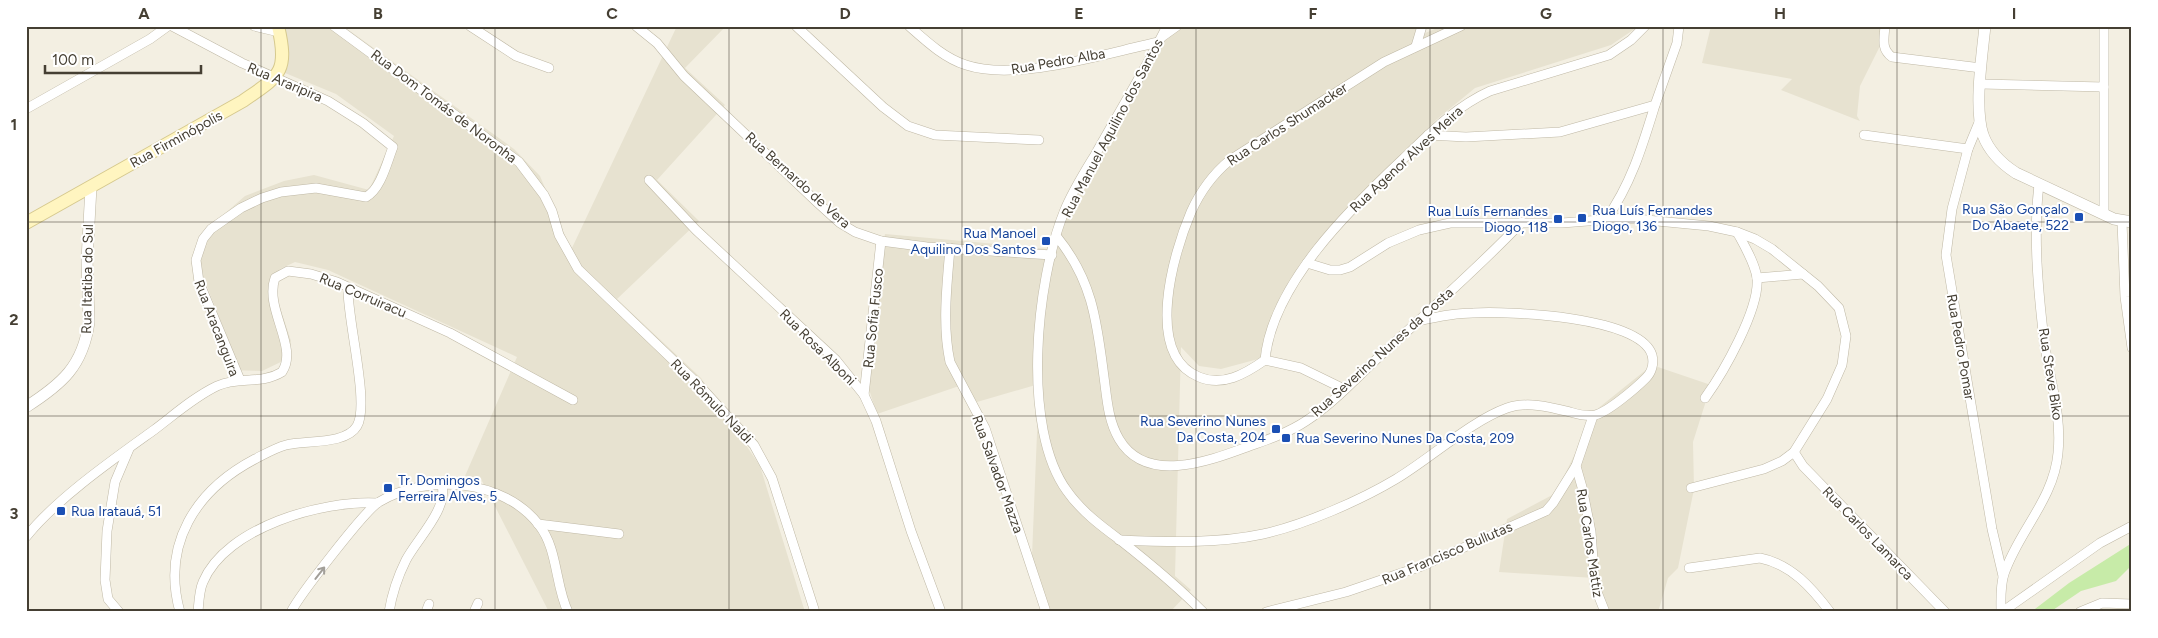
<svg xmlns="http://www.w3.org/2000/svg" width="2158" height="638" font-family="Figtree,sans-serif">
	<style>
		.residential { fill: #e7e2d0 }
		.park { fill: #c7eba8 }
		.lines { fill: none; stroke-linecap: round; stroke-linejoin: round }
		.minor-casing { stroke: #bfb8a5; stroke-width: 10 }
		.tertiary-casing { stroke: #bfb8a5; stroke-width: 12 }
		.secondary-casing { stroke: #d6c98e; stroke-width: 14 }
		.minor { stroke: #fff; stroke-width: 9 }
		.tertiary { stroke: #fff; stroke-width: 11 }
		.secondary { stroke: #fff5c0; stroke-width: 12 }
		.oneway { stroke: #a29f99 }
		.grid { fill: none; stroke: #453f33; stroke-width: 1; stroke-opacity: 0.55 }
		.transit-dot { fill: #1a4fb4; stroke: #fff; stroke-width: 2 }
		.labels { text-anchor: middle; stroke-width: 4; stroke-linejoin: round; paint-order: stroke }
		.street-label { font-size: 14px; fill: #453f33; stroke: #fff }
		.transit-label { font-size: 14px; fill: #164399; stroke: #fff; text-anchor: end }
		.neatline { fill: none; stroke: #453f33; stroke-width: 2 }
		.grid-label { font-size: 16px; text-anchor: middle; font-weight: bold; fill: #453f33 }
	</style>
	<rect width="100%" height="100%" fill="#f3efe2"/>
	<g class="residential">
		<polygon points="278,26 343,26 514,149 540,176 571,250 677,26 726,26 685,68 725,105 657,180 699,221 617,299 701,378 760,466 805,612 549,612 481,479 465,476 517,357 328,270 295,262 280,269 273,286 291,341 287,359 262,371 226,370 231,347 196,259 207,229 245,196 284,181 314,175 369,190 394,136 336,94 273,68 282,54"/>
		<polygon points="1164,26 1423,26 1423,34 1442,26 1639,26 1611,45 1475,88 1436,120 1316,244 1284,300 1262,358 1221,369 1199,366 1181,347 1175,576 1191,590 1170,612 1050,612 1032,556 1039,384 977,402 965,384 877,414 865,377 885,234 1050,249 1067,194"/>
		<polygon points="1711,26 1881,26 1879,48 1860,86 1857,116 1860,121 1781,90 1792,79 1702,63"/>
		<polygon points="1652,365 1711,385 1693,442 1694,489 1678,568 1668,578 1659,609 1657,612 1610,612 1602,604 1594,578 1499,572 1507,519 1556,493 1596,410"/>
	</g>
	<polygon class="park" points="2132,543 2132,565 2116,581 2081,591 2050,612 2031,612 2069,583"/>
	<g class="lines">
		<g class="minor-casing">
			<g id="minor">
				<path d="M172,26L242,63L328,101L363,123L393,147C387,162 381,189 366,197L316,188L281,192L262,198L241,208L211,229L203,239L196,260L199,282L240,380"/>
				<polyline points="254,26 279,32"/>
				<polyline points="334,26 519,162 544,195 552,211 559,235 578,269 697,383 754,445 772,478 815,612"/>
				<polyline points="470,26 516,56 549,68"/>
				<polyline points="636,26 657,43 684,76 819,204 840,223 855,232 881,241 927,247 1052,255"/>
				<polyline points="796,26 883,107 908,126 935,135 1039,140"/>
				<path d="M909,26C926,41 944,58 966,65C1017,82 1106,53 1159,42"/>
				<path d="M1167,26C1145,70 1119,112 1095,155C1084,173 1072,192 1064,212C1036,281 1021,428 1067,491C1081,511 1101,526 1120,540C1148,562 1177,586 1203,612"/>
				<path d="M1885,26C1884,39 1881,49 1892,57L1981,68"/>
				<polyline points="1163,36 1177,26"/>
				<polyline points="1416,46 1422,26"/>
				<polyline points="1981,84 2104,87"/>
				<polyline points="26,109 150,39 168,26"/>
				<polyline points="1980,120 1968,149 1952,209 1946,255 1992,529 2003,576"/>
				<polyline points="1428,135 1466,137 1560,132 1655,105 1677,43 1679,26"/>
				<polyline points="1864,135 1968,149"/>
				<polyline points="649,180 696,230 836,360 864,395 876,421 911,531 941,612"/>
				<polyline points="2104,213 2104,26"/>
				<path d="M1606,219C1631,185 1643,144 1655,105"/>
				<polyline points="2122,222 2125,297 2132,348"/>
				<path d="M1057,237C1093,281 1097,323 1104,377C1107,399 1108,420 1119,439C1146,485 1209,461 1247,447C1267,440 1288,433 1306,421C1334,403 1358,376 1382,354C1429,311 1478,268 1522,222"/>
				<path d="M950,248C947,285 942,325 950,362L985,428L1046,612"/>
				<polyline points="1307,263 1330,270 1340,270 1350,267 1388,243 1419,230 1450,223 1562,223 1626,218 1709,226 1737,232 1755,239 1772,249 1818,286 1839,308 1846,336 1842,365 1827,399 1794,452 1782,461 1764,469 1691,488"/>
				<polyline points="1757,278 1803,274"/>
				<path d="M1265,360C1272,284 1351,208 1403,159C1430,133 1455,107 1490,91L1609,55L1631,40L1645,26"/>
				<path d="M1344,389L1301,368L1265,360C1245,374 1223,387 1199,377C1143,354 1174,252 1191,212C1200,192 1213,174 1230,160L1384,62L1461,26"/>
				<polyline points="864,395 881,241"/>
				<path d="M1705,398C1723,373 1760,309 1757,278C1755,263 1744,245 1737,232"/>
				<polyline points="1593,416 1576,466 1582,487 1591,532 1595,587 1605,612"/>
				<polyline points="1794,452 1803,466 1945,612"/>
				<polyline points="538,524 619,534"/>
				<path d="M26,537C56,499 115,458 154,430C174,415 194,397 217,386C238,376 261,385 282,372C299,347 264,309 275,278L288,271L311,274L337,282L450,333L573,400"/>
				<path d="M1119,540C1166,542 1217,544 1263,534C1304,525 1361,500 1396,479C1431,458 1471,421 1507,408C1527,401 1550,407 1570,412C1577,414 1587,417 1595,415C1608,412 1636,388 1646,378C1652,372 1654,363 1652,355C1640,316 1508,311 1473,313C1454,313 1436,317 1418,321"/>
				<path d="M1689,568L1760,558C1791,564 1812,588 1830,612"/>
				<polyline points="119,612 108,599 105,580 107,531 115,482 129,449"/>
				<path d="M180,612C161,544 196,490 255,459C265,454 275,448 286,445C305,440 346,445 357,426C370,404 347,319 348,288"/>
				<path d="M198,612C199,602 199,591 203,582C226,527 323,500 377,503"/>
				<path d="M291,612C299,596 365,510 379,502C427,473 504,479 539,525C558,549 555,585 568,612"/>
				<path d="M389,612C392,594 398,576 406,560C417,539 448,509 442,485"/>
				<polyline points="426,612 429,604"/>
				<polyline points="474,612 478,603"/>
				<polyline points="1266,612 1346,592 1422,566 1546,511 1553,503 1576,466"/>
				<path d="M2001,612C2001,599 2000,586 2004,574C2018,532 2054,499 2058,453C2062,413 2049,378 2044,340C2038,289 2033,235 2039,184"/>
				<polyline points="2002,612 2100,543 2132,526"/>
				<polyline points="2080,612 2102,603 2132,604"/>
			</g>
		</g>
		<g class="tertiary-casing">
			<g id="tertiary">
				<path d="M1985,26C1982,56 1974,108 1983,135C1989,151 2002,164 2016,173L2114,219L2132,222"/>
				<path d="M26,407C62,384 83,366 89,322L87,260L91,187"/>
			</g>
		</g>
		<g class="secondary-casing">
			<path id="secondary" d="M26,223L243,101C279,76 289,73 278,26"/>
		</g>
		<use href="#minor" class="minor"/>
		<use href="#tertiary" class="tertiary"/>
		<use href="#secondary" class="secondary"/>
	</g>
	<defs><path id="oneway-shaft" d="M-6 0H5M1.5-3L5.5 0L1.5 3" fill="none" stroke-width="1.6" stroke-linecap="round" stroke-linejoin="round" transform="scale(1.25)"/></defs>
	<use class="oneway" href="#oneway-shaft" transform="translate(320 573) rotate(-52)"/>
	<path class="grid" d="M261,26V612M495,26V612M729,26V612M962,26V612M1196,26V612M1430,26V612M1663,26V612M1897,26V612M26,222H2132M26,416H2132"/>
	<g class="transit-dot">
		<rect x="2074" y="212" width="10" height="10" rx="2.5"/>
		<rect x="1577" y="213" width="10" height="10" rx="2.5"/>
		<rect x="1553" y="214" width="10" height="10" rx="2.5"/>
		<rect x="1041" y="236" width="10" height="10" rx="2.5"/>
		<rect x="1271" y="424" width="10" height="10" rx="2.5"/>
		<rect x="1281" y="433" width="10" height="10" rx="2.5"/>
		<rect x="383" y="483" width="10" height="10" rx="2.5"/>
		<rect x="56" y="506" width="10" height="10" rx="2.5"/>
	</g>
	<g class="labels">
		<g class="street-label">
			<text transform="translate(1058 61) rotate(-10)" y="5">Rua Pedro Alba</text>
			<text transform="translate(285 82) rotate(23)" y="5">Rua Araripira</text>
			<text transform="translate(444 106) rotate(37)" y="5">Rua Dom Tomás de Noronha</text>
			<text transform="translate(1287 124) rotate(-33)" y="5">Rua Carlos Shumacker</text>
			<text transform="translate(1112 128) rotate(-62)" y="5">Rua Manuel Aquilino dos Santos</text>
			<text transform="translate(176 139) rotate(-29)" y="5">Rua Firminópolis</text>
			<text transform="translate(1406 159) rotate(-43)" y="5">Rua Agenor Alves Meira</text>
			<text transform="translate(798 180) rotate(42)" y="5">Rua Bernardo de Vera</text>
			<text transform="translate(87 279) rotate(-89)" y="5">Rua Itatiba do Sul</text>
			<text transform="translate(363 295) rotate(23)" y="5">Rua Corruiracu</text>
			<text transform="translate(873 318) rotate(-84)" y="5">Rua Sofia Fusco</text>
			<text transform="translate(217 328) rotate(69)" y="5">Rua Aracanguira</text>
			<text transform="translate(818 347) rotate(45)" y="5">Rua Rosa Alboni</text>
			<text transform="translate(1961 347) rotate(80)" y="5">Rua Pedro Pomar</text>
			<text transform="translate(1382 352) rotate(-42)" y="5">Rua Severino Nunes da Costa</text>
			<text transform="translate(2051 374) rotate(81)" y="5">Rua Steve Biko</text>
			<text transform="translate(712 401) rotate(46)" y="5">Rua Rômulo Naldi</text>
			<text transform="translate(998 474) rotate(70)" y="5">Rua Salvador Mazza</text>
			<text transform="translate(1868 533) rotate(46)" y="5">Rua Carlos Lamarca</text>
			<text transform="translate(1590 543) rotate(81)" y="5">Rua Carlos Mattiz</text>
			<text transform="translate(1447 553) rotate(-23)" y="5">Rua Francisco Bullutas</text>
		</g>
		<g class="transit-label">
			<text x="2069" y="214">Rua São Gonçalo<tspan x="2069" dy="16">Do Abaete, 522</tspan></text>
			<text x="1592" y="215" text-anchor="start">Rua Luís Fernandes<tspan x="1592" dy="16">Diogo, 136</tspan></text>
			<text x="1548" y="216">Rua Luís Fernandes<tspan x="1548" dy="16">Diogo, 118</tspan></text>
			<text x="1036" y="238">Rua Manoel<tspan x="1036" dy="16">Aquilino Dos Santos</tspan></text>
			<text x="1266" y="426">Rua Severino Nunes<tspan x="1266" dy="16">Da Costa, 204</tspan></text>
			<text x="1296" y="443" text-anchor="start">Rua Severino Nunes Da Costa, 209</text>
			<text x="398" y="485" text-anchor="start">Tr. Domingos<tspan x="398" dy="16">Ferreira Alves, 5</tspan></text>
			<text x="71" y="516" text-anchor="start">Rua Iratauá, 51</text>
		</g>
	</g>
	<rect width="2158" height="638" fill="none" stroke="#ffffff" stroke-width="55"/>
	<path d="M45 65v8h156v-8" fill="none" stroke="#453f33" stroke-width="2.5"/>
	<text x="52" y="65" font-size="15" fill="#453f33" stroke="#ffffff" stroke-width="4" paint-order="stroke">100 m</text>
	<rect x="28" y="28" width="2102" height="582" class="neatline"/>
	<g class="grid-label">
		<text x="144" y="19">A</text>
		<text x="378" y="19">B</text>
		<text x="612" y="19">C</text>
		<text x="845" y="19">D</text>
		<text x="1079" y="19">E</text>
		<text x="1313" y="19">F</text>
		<text x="1546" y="19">G</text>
		<text x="1780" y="19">H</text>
		<text x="2014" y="19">I</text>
		<text x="14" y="130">1</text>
		<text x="14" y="325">2</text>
		<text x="14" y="519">3</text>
	</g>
</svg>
